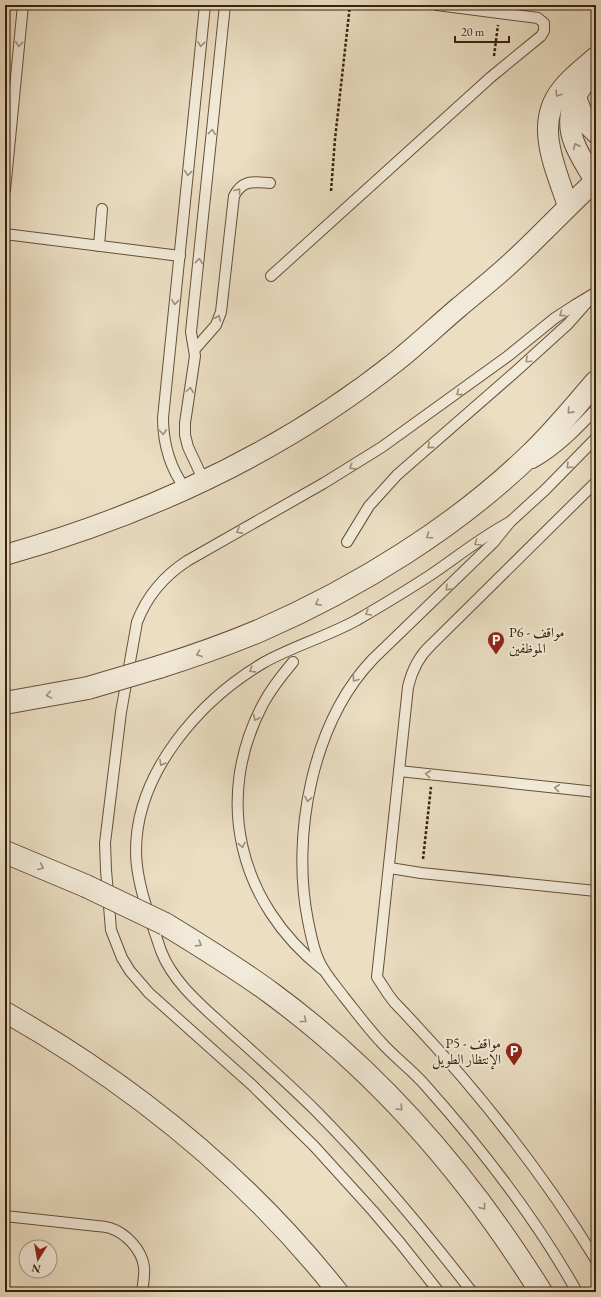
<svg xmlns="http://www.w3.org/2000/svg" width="601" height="1297" font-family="'EB Garamond',Amiri,serif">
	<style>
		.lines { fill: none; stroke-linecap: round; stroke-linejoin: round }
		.service-casing { stroke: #65503a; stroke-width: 12 }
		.minor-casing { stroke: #65503a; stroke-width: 22 }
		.tertiary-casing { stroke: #65503a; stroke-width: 24 }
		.path { stroke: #38210c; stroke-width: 2.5; stroke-dasharray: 3 2; stroke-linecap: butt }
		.service { stroke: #f2ead8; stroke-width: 10 }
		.minor { stroke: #f2ead8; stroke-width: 20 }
		.tertiary { stroke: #f2ead8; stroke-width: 22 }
		.tertiary-bridge-casing { stroke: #65503a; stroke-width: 24; stroke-linecap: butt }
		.tertiary-bridge { stroke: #f2ead8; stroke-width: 22 }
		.oneway { stroke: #9e907c }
		.labels { text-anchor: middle; stroke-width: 4; stroke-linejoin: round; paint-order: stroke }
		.poi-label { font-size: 14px; fill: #38210c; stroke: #f2ead8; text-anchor: start }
	</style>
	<rect width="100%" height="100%" fill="#ebdec3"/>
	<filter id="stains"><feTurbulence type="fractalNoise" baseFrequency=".005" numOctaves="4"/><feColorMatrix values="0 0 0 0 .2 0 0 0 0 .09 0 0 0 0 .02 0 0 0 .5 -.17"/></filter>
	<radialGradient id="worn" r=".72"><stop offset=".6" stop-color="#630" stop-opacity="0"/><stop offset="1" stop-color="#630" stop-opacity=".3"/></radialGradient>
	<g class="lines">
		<g class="service-casing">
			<g id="service">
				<polyline points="5,190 23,5"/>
				<polyline points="5,234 180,256"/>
				<polyline points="99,246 102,209"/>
				<polyline points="271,276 491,77 541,36 544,31 544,23 538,18 437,5"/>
				<path d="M195,349L216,325L221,312L234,196C243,179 254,182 270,183"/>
				<path d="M533,463C558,449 577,429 596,409"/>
				<polyline points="204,481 188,447 185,435 185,423 195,356 191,332 225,5"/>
				<path d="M596,482L431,645C418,657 412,670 408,687L377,977L388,994L394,1002C470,1081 539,1167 596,1260"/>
				<path d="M186,490C170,468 163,445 163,418L205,5"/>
				<polyline points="347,542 369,506 397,475 514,373 568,324 591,298"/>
				<path d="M293,662C282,675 271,689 263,704C213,799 239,903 322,969"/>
				<polyline points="399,771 596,792"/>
				<polyline points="390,868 421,873 596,891"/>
				<path d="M5,1216L97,1226C102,1226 106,1227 110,1228C126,1233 142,1250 144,1267C145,1274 143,1284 142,1292"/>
				<path d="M439,1292L401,1244L373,1211L314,1146L252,1085L149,993L130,971L122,958L111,930L106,870L105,843L121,712L137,622C147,596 164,576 187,561L324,483L382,447L508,356L555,318L575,305L595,293"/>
				<path d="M472,1292C424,1230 373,1169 318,1113C288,1083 256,1055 225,1027C201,1005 173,982 161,951C151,920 136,884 136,851C136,773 199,701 263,663C293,646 326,637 357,620C381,606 406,591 429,576C456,558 481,537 510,522"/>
				<path d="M577,1292C535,1217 482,1149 425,1085C411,1069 394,1057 380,1041C367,1027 356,1012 344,997C335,985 325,974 319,961C313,948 311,935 308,921C291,836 312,723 373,659L493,543L510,522L545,490L596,438"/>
			</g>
		</g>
		<g class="minor-casing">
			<g id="minor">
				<polyline points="576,97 585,122 596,133"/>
				<path d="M595,181C588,168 579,156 574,142C564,117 575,89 595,72"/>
				<path d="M568,206C556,169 533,124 562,89C571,77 585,67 596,57"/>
				<path d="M5,555C146,515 283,452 398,360C419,343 438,325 458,308C477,292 496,277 514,260C542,234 568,206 596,180"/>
				<path d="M5,1012C132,1084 247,1177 338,1292"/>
			</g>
		</g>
		<g class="tertiary-casing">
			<g id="tertiary">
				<path d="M159,667C194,656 228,644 261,630C357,588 456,527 531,454C554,432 575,406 596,382"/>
				<polyline points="5,703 88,688"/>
				<polyline points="5,852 86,886"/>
				<path d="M165,924C201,946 237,968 271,993C380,1073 470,1178 541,1292"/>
			</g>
		</g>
		<g class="path">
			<polyline points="494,56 498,25"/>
			<polyline points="331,191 335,139 350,5"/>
			<polyline points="423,859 431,787"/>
		</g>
		<use href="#service" class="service"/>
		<use href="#minor" class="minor"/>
		<use href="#tertiary" class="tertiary"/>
		<g class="tertiary-bridge-casing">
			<g id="tertiary-bridge">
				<polyline points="88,688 159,667"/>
				<polyline points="86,886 165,924"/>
			</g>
		</g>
		<use href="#tertiary-bridge" class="tertiary-bridge"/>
	</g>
	<defs><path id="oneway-chevron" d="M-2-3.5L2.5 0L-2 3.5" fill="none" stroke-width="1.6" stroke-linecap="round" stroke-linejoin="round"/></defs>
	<g class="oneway">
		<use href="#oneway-chevron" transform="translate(19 44) rotate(96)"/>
		<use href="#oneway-chevron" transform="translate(201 44) rotate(96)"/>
		<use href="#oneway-chevron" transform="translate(558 94) rotate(123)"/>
		<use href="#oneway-chevron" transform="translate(212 132) rotate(-84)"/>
		<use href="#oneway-chevron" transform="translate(576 146) rotate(-116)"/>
		<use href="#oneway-chevron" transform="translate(188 173) rotate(96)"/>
		<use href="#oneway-chevron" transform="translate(238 191) rotate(-53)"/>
		<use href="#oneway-chevron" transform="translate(199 261) rotate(-84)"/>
		<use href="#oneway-chevron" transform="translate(175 302) rotate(96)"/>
		<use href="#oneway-chevron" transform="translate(562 314) rotate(146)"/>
		<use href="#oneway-chevron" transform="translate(218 318) rotate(-67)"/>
		<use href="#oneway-chevron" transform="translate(528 360) rotate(137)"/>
		<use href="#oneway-chevron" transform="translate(190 390) rotate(-82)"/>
		<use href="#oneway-chevron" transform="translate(459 393) rotate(143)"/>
		<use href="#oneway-chevron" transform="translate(570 411) rotate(132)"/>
		<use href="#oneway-chevron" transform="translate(163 432) rotate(87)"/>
		<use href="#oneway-chevron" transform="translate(430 446) rotate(139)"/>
		<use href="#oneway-chevron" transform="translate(569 466) rotate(135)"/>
		<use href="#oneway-chevron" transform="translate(352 467) rotate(148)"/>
		<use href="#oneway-chevron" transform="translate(239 531) rotate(151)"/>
		<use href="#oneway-chevron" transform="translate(429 536) rotate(145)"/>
		<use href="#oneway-chevron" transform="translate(477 543) rotate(145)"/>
		<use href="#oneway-chevron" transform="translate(448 588) rotate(136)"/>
		<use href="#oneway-chevron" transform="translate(318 603) rotate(153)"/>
		<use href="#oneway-chevron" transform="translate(368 613) rotate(149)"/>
		<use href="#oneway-chevron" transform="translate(199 654) rotate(160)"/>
		<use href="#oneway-chevron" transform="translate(252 670) rotate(148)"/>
		<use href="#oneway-chevron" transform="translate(355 679) rotate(126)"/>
		<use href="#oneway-chevron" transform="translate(49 695) rotate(170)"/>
		<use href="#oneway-chevron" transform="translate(256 718) rotate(115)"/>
		<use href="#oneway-chevron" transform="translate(162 763) rotate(120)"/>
		<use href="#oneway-chevron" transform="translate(428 774) rotate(-174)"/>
		<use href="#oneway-chevron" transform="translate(557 788) rotate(-174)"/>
		<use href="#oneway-chevron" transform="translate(308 799) rotate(100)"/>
		<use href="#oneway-chevron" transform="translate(242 845) rotate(79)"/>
		<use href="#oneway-chevron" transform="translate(41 867) rotate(23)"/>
		<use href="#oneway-chevron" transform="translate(199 944) rotate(32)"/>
		<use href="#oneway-chevron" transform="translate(304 1020) rotate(39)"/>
		<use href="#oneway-chevron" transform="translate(400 1108) rotate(46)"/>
		<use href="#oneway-chevron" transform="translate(483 1207) rotate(53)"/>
	</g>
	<defs>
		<g id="parking-pin" transform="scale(0.9)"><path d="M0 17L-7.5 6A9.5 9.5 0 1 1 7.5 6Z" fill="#8f2418" stroke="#f2ead8"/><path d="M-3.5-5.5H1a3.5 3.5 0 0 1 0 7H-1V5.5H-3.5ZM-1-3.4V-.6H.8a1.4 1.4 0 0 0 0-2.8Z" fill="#fff"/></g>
	</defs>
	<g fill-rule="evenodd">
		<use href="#parking-pin" x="496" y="640"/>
		<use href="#parking-pin" x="514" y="1051"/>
	</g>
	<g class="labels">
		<g class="poi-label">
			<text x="509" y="637">P6 - مواقف<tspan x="509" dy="16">الموظفين</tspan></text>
			<text x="501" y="1048" text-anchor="end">P5 - مواقف<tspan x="501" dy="16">الإنتظار الطويل</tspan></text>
		</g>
	</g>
	<rect width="601" height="1297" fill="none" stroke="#ebdec3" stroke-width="20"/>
	<rect x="6" y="6" width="589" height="1285" fill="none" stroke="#38210c" stroke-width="2"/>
	<rect x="10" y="10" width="581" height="1277" fill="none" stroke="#38210c"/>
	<g transform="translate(38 1259) rotate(191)"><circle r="19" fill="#f2ead8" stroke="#a89a86"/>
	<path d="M0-3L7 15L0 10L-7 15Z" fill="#8f2418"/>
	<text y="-6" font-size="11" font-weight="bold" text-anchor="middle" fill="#38210c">N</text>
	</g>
	<path d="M455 36v6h54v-6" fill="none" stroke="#38210c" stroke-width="2"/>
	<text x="461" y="36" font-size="12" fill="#38210c" stroke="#f2ead8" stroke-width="3" paint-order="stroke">20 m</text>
	<rect width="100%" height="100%" filter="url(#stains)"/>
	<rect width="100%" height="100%" fill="url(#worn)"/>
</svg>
